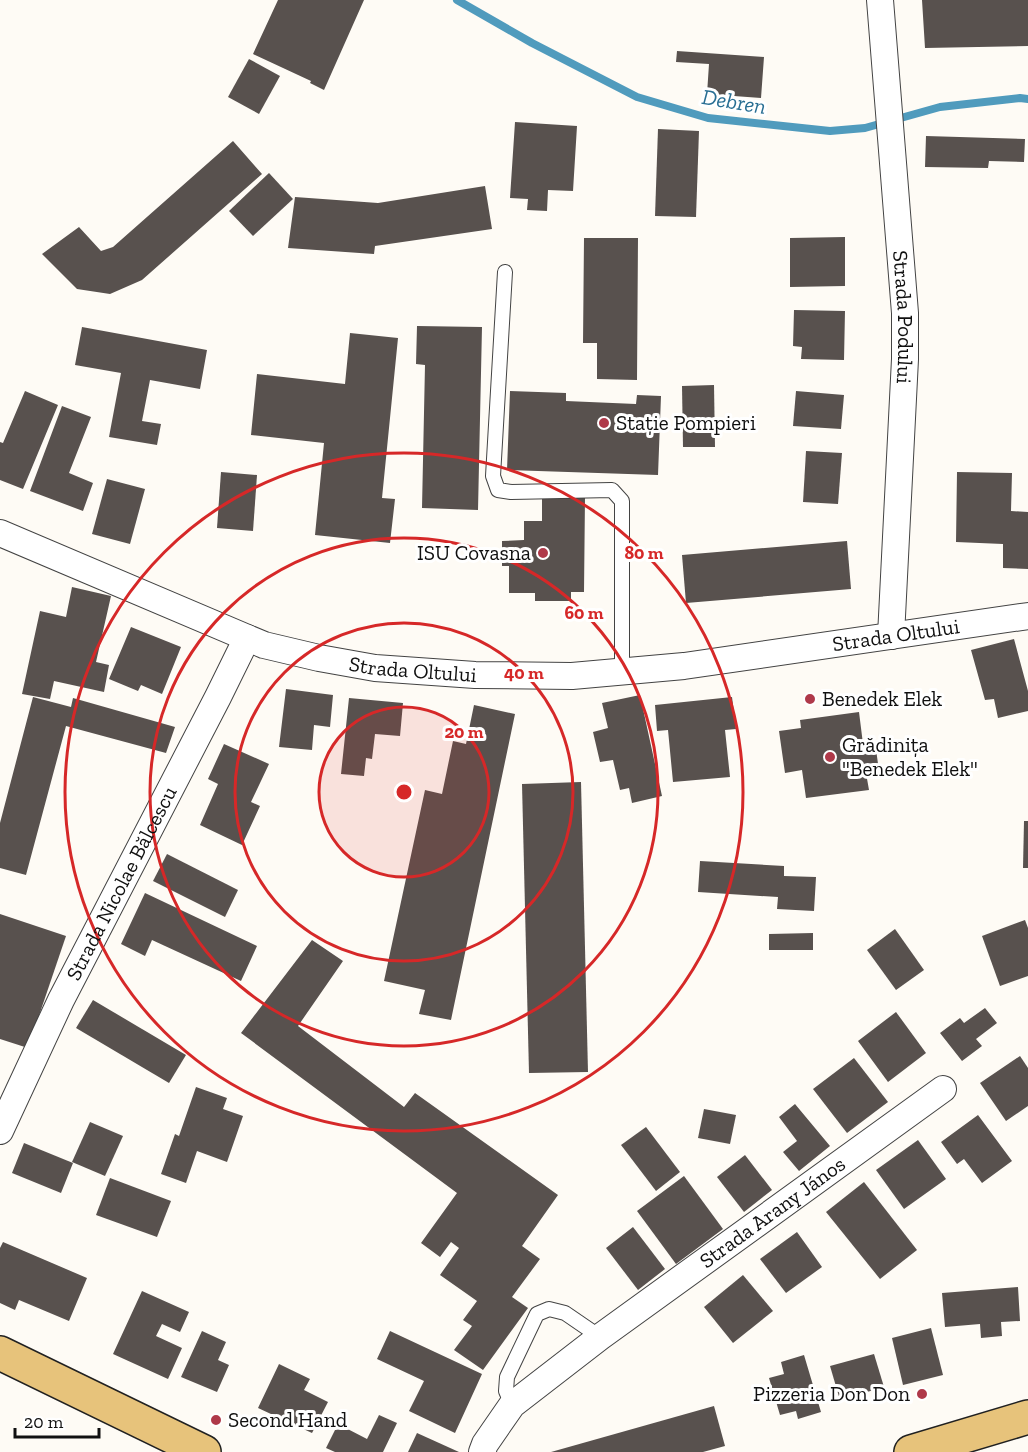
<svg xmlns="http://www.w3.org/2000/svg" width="1028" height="1452" font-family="'Zilla Slab',serif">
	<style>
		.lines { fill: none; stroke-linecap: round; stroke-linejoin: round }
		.stream { stroke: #509bbd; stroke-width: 8 }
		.building { fill: #58514e }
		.service-casing { stroke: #434343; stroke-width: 16 }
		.minor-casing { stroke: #434343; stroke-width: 28 }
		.primary-casing { stroke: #212121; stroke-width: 36 }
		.service { stroke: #fff; stroke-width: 14 }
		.minor { stroke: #fff; stroke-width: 26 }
		.primary { stroke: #e7c37b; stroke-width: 33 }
		.ring { fill: none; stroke: #d62828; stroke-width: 3 }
		.poi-dot { fill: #af3949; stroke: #fff; stroke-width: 2 }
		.labels { text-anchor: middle; stroke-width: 6; stroke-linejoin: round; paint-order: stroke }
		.street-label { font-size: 21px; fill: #101010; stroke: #fff }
		.poi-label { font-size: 21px; fill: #101010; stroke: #fff; text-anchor: start }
		.water-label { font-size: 22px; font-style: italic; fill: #286e93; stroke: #fff }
		.centre { fill: #d62828; stroke: #fff; stroke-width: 3 }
		.ring-label { font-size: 18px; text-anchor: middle; font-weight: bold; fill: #d62828; stroke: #fff; stroke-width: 6; stroke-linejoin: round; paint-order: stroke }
	</style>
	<rect width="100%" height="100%" fill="#fefbf5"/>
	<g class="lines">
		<polyline class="stream" points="457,0 532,43 637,97 708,118 830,131 865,128 940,107 1020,98 1028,99"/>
	</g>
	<g class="building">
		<polygon points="278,0 364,0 324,90 310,83 311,81 253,54"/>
		<polygon points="922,0 1028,0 1028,46 925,48"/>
		<polygon points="677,51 764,57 761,98 707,94 709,64 676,62"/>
		<polygon points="249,59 280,76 259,114 228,97"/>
		<polygon points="515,122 577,126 573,191 548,190 547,211 527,210 528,199 510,198"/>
		<polygon points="658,129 699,131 696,217 655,216"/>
		<polygon points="926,136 1025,139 1024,162 989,161 988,168 925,167"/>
		<polygon points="233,141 262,174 142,280 110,294 77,289 42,254 79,227 101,251 113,247"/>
		<polygon points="269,173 293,199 253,236 229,211"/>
		<polygon points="485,186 492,229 375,246 374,254 288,248 295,197 378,203"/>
		<polygon points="845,237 845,286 790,287 790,238"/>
		<polygon points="584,238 638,238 637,380 597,379 597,343 583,343"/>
		<polygon points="794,310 845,311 844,360 801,359 802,347 793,346"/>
		<polygon points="417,326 482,327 478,510 422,508 425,365 416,364"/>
		<polygon points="82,327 207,350 200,389 150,380 142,421 161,424 157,445 109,437 121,373 75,365"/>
		<polygon points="350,333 398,338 382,498 395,499 390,543 315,535 324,443 251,435 257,374 345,384"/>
		<polygon points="714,385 715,447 683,447 682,386"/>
		<polygon points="25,391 58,405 23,489 0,480 0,442 3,443"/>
		<polygon points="510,391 566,393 566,401 636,404 637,395 661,396 658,475 507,470"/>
		<polygon points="796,391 844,395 841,429 793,426"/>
		<polygon points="62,406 91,417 69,473 93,483 83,511 30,491"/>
		<polygon points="806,451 842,453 838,504 803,502"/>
		<polygon points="221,472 257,475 253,531 217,528"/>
		<polygon points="957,472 1012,473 1011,511 1028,512 1028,569 1003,568 1003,544 956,542"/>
		<polygon points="107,479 145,489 130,544 92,534"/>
		<polygon points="542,497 585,497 584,592 571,592 571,601 535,601 535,593 509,593 509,566 502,566 502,541 524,540 524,521 542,521"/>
		<polygon points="847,541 851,589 686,603 682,555"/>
		<polygon points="72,587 111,596 96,662 109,665 104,692 54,681 50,699 22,694 40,611 66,617"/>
		<polygon points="131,627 181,647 162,694 141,685 138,691 109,679"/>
		<polygon points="1014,639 1028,691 1028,711 998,718 994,699 985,700 971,650"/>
		<polygon points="286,689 333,695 330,727 314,725 312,750 279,747"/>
		<polygon points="640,695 662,796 632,803 629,788 620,790 613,760 600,762 593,732 608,728 602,703"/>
		<polygon points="33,697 71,707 73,698 175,727 166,753 66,726 26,875 0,868 0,823"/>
		<polygon points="732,697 736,729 725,730 730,777 673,782 668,730 657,731 655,705"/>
		<polygon points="349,698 403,703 400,736 375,734 372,759 366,758 364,776 341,774"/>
		<polygon points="474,705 515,714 451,1020 419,1014 425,990 384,981 425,790 442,794 453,741 466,744"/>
		<polygon points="859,712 863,744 875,742 879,771 866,773 869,790 806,798 802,770 785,773 779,731 801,728 800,720"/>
		<polygon points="224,744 269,764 251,802 260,806 242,845 200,825 218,784 208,779"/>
		<polygon points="581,782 588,1072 529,1073 522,784"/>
		<polygon points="1024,821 1028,821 1028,868 1023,868"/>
		<polygon points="167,854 238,890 225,917 153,881"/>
		<polygon points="700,861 784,866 784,876 816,877 814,911 777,909 778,897 698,892"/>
		<polygon points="145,893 257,946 241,981 152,940 145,956 121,944"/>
		<polygon points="0,914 66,936 28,1048 0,1039"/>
		<polygon points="1025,920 1028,928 1028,976 1000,986 982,936"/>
		<polygon points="895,929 924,970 896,990 867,950"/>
		<polygon points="813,933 813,950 769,950 769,934"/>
		<polygon points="312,940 343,961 298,1026 404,1107 415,1093 558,1195 522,1246 540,1259 512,1297 528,1308 483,1370 454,1350 472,1326 463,1320 477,1301 440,1275 459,1248 451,1242 440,1257 421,1243 457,1193 241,1033"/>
		<polygon points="93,1000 186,1055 169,1083 76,1028"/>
		<polygon points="985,1008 997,1023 976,1039 982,1046 962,1061 940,1033 960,1018 964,1023"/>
		<polygon points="896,1012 926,1053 888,1082 858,1041"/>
		<polygon points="1020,1056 1028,1068 1028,1106 1006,1121 980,1083"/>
		<polygon points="854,1058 888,1102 847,1133 813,1089"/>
		<polygon points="196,1087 227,1098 223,1109 243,1116 227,1162 197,1151 186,1183 161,1174 175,1134 179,1136"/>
		<polygon points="795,1104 830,1146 799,1171 783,1152 797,1141 779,1117"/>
		<polygon points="704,1109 736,1115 730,1144 698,1138"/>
		<polygon points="978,1115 1012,1161 982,1183 964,1159 957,1164 941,1142"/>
		<polygon points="90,1122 123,1136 105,1176 72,1162"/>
		<polygon points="646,1127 680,1172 656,1191 621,1145"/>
		<polygon points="918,1140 946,1179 904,1209 876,1170"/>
		<polygon points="24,1143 73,1163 61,1193 12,1173"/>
		<polygon points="745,1155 772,1190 744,1212 717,1177"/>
		<polygon points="684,1176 723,1229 676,1264 637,1211"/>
		<polygon points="110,1178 171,1201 157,1237 96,1215"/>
		<polygon points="864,1182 917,1250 880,1279 826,1212"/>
		<polygon points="633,1227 665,1269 638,1290 606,1248"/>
		<polygon points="797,1232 822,1267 786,1293 760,1259"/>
		<polygon points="3,1242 87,1278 69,1321 19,1300 15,1310 0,1303 0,1248"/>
		<polygon points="743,1275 773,1311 733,1343 704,1307"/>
		<polygon points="1018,1287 1020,1321 1001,1322 1002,1336 981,1338 980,1324 945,1327 942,1293"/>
		<polygon points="142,1291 189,1312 180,1332 162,1324 156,1336 182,1348 168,1379 113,1354"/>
		<polygon points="931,1328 943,1375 903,1385 892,1338"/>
		<polygon points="202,1331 226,1342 218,1360 229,1365 217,1392 181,1377"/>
		<polygon points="390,1331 482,1374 455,1433 409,1411 424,1381 377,1359"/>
		<polygon points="874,1354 884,1387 840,1400 830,1366"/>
		<polygon points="804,1355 821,1412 798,1419 796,1411 780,1415 769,1378 784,1374 781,1362"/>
		<polygon points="279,1364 310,1379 304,1390 328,1402 312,1433 258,1408"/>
		<polygon points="714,1406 725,1446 703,1452 551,1452"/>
		<polygon points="379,1415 397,1423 383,1452 335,1452 326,1448 338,1424 367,1439"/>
		<polygon points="417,1433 459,1452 408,1452"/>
	</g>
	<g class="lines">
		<g class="service-casing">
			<g id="service">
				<polyline points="505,272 493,476 498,490 511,492 612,490 622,501 622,671"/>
				<polyline points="512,1405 506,1391 507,1377 537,1314 549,1309 565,1313 600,1337"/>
			</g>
		</g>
		<g class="minor-casing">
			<g id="minor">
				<path id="s1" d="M880,0L905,313V359L891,636"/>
				<path id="s2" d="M0,533L264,645L319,658L375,668L475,675L572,676L684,666L1028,616"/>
				<path id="s3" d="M0,1131L61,1000L218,697L247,638"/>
				<path id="s4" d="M482,1452L485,1444L512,1405L600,1337L943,1089"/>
			</g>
		</g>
		<g class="primary-casing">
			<g id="primary">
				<polyline points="0,1353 204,1452"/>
				<polyline points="911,1452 1028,1417"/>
			</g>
		</g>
		<use href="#service" class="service"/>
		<use href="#minor" class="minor"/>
		<use href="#primary" class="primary"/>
	</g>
	<circle cx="404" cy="792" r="85" fill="#d62828" fill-opacity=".12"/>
	<g class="ring">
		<circle cx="404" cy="792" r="85"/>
		<circle cx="404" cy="792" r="169"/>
		<circle cx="404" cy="792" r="254"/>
		<circle cx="404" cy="792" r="339"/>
	</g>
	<g class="poi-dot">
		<circle cx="604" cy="423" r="6"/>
		<circle cx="543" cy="553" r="6"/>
		<circle cx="810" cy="699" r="6"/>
		<circle cx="830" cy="757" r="6"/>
		<circle cx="922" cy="1394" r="6"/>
		<circle cx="216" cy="1420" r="6"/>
	</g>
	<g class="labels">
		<g class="street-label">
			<text dy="7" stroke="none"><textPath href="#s1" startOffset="318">Strada Podului</textPath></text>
			<text dy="7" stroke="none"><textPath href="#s2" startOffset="924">Strada Oltului</textPath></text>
			<text dy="7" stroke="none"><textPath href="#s2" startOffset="438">Strada Oltului</textPath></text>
			<text dy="7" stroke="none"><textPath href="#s3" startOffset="276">Strada Nicolae Bălcescu</textPath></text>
			<text dy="7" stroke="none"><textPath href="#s4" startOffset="380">Strada Arany János</textPath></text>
		</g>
		<g class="poi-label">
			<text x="616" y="430">Stație Pompieri</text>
			<text x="531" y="560" text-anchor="end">ISU Covasna</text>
			<text x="822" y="706">Benedek Elek</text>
			<text x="842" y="752">Grădinița<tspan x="842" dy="24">"Benedek Elek"</tspan></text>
			<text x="910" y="1401" text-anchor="end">Pizzeria Don Don</text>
			<text x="228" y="1427">Second Hand</text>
		</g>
		<g class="water-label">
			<text transform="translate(734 101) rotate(9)" y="8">Debren</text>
		</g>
	</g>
	<circle cx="404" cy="792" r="9" class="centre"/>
	<g class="ring-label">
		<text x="644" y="559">80 m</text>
		<text x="584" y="619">60 m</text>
		<text x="524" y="679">40 m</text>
		<text x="464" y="738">20 m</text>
	</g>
	<path d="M15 1428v9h84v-9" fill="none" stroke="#101010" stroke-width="3"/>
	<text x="24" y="1428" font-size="18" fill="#101010" stroke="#ffffff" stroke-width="4.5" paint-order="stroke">20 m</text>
</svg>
